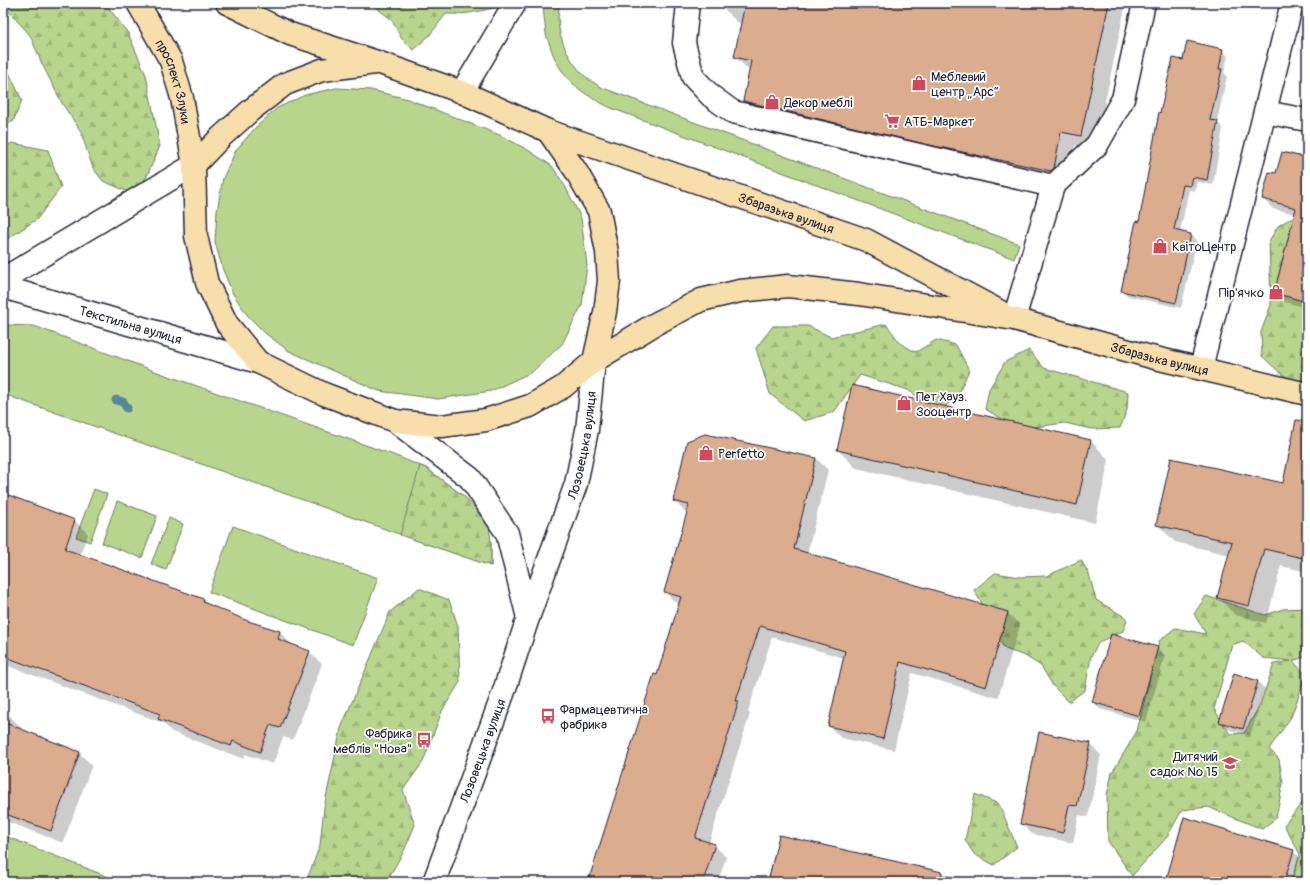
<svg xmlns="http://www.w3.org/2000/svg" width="1310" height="885" font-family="Pangolin,sans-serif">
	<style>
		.grass { fill: #b8d58d; stroke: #6d7c64 }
		.forest { fill: url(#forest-firs); stroke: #6d7c64; fill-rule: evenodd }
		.shadow { fill: #0003 }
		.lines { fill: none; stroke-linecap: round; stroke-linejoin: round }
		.stream { stroke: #59859d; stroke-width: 9 }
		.building { fill: #dcac8e; stroke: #22223b }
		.minor-casing { stroke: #22223b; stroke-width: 25 }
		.major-casing { stroke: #22223b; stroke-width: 25 }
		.minor { stroke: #fff; stroke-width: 22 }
		.major { stroke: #f8deab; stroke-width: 22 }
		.labels { text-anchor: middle; stroke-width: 3.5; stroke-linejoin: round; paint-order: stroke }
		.poi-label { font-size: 13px; fill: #22223b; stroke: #fff; text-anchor: start }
		.street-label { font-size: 13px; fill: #22223b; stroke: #fff }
	</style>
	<defs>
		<pattern id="forest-firs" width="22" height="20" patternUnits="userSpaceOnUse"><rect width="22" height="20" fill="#b8d58d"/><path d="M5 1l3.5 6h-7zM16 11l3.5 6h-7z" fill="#9eb77b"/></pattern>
	</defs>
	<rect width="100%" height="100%" fill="#fff"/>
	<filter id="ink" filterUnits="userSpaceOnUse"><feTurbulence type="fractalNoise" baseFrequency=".025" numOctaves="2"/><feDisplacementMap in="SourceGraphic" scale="8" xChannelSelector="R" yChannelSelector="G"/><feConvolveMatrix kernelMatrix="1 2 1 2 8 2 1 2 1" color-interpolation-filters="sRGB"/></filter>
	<g filter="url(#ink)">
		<g class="grass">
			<path d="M545,3H560C553,30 567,60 587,78C592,82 598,85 603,88L1019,244L1014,259L611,108C581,93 563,81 551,49C550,44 547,39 546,34C545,25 544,16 543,7Z"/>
			<polygon points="336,88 371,90 408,99 502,136 528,150 552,166 565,186 581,218 587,265 582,305 562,344 532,372 491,391 438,399 379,391 289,351 266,334 248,316 233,294 223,270 215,242 217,211 223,178 236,150 255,128 277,108 305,95"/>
			<polygon points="3,325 34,326 160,373 391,454 426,468 465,497 491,543 491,566 416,540 3,394"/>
			<polygon points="94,489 107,494 90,542 76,537"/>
			<polygon points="117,501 157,516 142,558 102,543"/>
			<polygon points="169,518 183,524 166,570 151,564"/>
			<polygon points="233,526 378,578 353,645 209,592"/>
			<polygon points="5,836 121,882 3,882 3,845"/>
		</g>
		<g class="forest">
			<polygon points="3,3 105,3 128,33 146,75 160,146 146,178 131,193 103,181 93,168 80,130 63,105 42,64 30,35 3,5"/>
			<path d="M370,3H509C489,10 467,15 446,14L429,36L413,50L402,39L391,19Z"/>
			<polygon points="3,60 22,100 13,122 3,124"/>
			<polygon points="12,143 48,150 61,187 37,219 3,242 3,148"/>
			<path d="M1306,209H1307V385C1293,387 1272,365 1262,356L1261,332L1271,305L1269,241L1278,226Z"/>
			<polygon points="886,324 901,344 916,352 936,340 956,345 969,370 958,395 939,412 908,390 860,375 834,412 804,421 770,394 756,348 773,326 808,326 831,337"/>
			<polygon points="1029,350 1044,368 1128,392 1127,410 1120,428 1091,429 1065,423 1019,429 985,409 989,389 1005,362"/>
			<polygon points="420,466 426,468 465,497 489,524 491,543 491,566 400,535"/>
			<polygon points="1081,560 1089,574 1096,600 1125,617 1127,621 1123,631 1099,642 1091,656 1085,690 1069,702 1053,686 1041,666 1025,656 1005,649 990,627 982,604 974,590 995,573 1020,577 1047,576"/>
			<polygon points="419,588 449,600 458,626 460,682 442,711 423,762 403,790 415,825 404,851 390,875 389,882 306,882 320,845 324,807 341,728 390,612"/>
			<path d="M1206,596L1265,615L1283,609L1306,608L1307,609V656L1293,661L1306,675L1291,717L1269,749L1279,759L1283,783L1276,818L1262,829L1208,807L1182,810L1167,837L1132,876L1108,841L1107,795L1112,773L1137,731L1159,641L1175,628L1206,634L1194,614ZM1243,641L1263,658L1291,661L1274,664L1260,705L1244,733L1230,734L1214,709L1232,645Z"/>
			<polygon points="975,794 999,804 1017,847 994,865 974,854 965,840"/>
			<polygon points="1302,803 1307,808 1307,882 1291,882 1300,854 1284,825"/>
		</g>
		<g class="shadow">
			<polygon points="724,3 1126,3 1095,149 1075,145 1067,182 758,115 744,101 750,71 735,57 742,23 737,22 723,8"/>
			<polygon points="1222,50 1228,56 1224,73 1227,76 1217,122 1223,128 1213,185 1197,182 1195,191 1189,190 1180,232 1191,235 1197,240 1181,308 1128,296 1122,290 1183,62"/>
			<polygon points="1307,159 1307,308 1285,302 1275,292 1296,214 1273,209 1263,199 1277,174"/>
			<polygon points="852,387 1091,441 1109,460 1095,523 856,468 838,450"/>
			<polygon points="1307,441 1307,572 1281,566 1266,623 1235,615 1218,597 1229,555 1175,542 1158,525 1284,484"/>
			<polygon points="816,458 828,470 807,554 1008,613 1020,625 998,698 912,673 894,750 841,738 829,726 844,658 772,637 748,712 750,714 709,843 714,845 726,857 718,882 589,882 680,605 677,604 665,592 688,513 686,513 674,501"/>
			<polygon points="3,494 75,521 88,534 80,555 203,600 210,606 248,622 280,632 293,646 309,652 322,664 293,740 283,737 273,764 245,754 244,759 172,732 163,723 3,664"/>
			<polygon points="1157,648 1165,655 1146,722 1100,709 1093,702"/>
			<polygon points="1235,675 1258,682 1265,689 1250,736 1227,729 1220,722"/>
			<polygon points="3,714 11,717 24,730 79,753 92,765 63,843 3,820"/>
			<polygon points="1090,744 1101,755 1088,817 1079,815 1073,843 1032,834 1021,823"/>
			<polygon points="780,836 980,882 769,882"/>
			<polygon points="1293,851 1300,858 1293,882 1174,882 1168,876"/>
		</g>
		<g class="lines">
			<polyline class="stream" points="116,400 123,402 127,408"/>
		</g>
		<g class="building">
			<polygon points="745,3 1109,3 1081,136 1061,132 1054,168 1051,171 925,144 743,101 751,61 734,57"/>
			<polygon points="1187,41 1223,49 1219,69 1222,69 1210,120 1218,121 1207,180 1192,177 1190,186 1183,185 1174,230 1191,234 1176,303 1121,291 1136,221 1139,222 1159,112 1160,113 1173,58 1183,60"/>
			<polygon points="1282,152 1307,158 1307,302 1274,293 1296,208 1262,199 1269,172 1276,173"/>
			<polygon points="852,385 1091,440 1077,505 837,450"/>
			<polygon points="1296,420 1307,421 1307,559 1264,549 1249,606 1217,598 1232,542 1156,525 1171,458 1283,483"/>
			<polygon points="705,434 816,458 794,549 1008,612 986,687 900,662 883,739 828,726 845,651 760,626 736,701 739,701 695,838 715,844 703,882 588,882 654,674 657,675 681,597 664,592 689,505 673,501 687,441"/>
			<polygon points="3,493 75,520 65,549 204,599 203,602 248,621 280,631 278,639 310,651 280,728 270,725 260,752 233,741 231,746 158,719 160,714 3,656"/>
			<polygon points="1111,634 1158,647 1139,716 1092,702"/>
			<polygon points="1234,673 1258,681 1243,729 1219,722"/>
			<polygon points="3,722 80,752 51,831 3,813"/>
			<polygon points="1039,732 1091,743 1077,806 1069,805 1063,833 1020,824"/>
			<polygon points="1184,817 1294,850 1284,882 1185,882 1167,877"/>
			<polygon points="779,835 942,872 941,882 768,882"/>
		</g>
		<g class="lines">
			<g class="minor-casing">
				<g id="minor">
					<polyline points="688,3 684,43 693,77 711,96 733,112 1053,186 1014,319"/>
					<polyline points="462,92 515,3"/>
					<polyline points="1265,112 1307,120"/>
					<polyline points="1053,186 1097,145 1123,99 1144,3"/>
					<polyline points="3,279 194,165"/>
					<path id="s1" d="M3,287L258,362"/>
					<polyline points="1201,368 1292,3"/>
					<polyline points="395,421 470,478 507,533 528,618"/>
					<path id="s2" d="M434,882L503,694L528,618L576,484L587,430L594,361"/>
				</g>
			</g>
			<g class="major-casing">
				<g id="major">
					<path id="s3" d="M138,3L171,61L182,98L194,165L196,236L207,283L227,324L258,362L324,394L395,421L442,426L486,420L530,406L563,387L594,361L655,324L701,300L740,291L788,286L859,294L1014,319L1151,357L1307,394"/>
					<path id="s4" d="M227,3L290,34L380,63L462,92L548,131L866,240L999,311"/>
					<polyline points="548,131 576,171 599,211 607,252 609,281 605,312 594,361"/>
					<polyline points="194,165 221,137 251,110 285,84 322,70 375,63"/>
				</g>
			</g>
			<use href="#minor" class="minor"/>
			<use href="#major" class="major"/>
		</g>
	</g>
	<defs>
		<g id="shop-bare" transform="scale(1.2)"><path d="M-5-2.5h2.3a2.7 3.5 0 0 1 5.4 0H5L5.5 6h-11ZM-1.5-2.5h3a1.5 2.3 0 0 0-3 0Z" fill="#d1495b" stroke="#fff" stroke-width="2.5" paint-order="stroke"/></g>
		<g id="supermarket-bare" transform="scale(1.2)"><path d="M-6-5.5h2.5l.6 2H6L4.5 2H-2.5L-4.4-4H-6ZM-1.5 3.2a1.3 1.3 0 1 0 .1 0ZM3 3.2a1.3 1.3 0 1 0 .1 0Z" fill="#d1495b" stroke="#fff" stroke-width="2.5" paint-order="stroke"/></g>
		<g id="bus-bare" transform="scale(1.2)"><path d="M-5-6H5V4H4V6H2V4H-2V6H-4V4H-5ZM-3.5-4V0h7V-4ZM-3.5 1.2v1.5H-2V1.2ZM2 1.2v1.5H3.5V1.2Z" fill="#d1495b" stroke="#fff" stroke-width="2.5" paint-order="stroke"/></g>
		<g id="school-bare" transform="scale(1.2)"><path d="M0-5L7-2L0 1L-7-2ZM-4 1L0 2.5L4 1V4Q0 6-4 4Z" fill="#d1495b" stroke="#fff" stroke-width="2.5" paint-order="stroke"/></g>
	</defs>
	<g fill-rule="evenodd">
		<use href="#shop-bare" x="919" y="83"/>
		<use href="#shop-bare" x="772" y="102"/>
		<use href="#supermarket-bare" x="892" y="121"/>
		<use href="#shop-bare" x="1160" y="246"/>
		<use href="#shop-bare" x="1276" y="292"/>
		<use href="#shop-bare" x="904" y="403"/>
		<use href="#shop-bare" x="706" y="453"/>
		<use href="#bus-bare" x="548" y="716"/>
		<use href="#bus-bare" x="424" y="740"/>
		<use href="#school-bare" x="1230" y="763"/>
	</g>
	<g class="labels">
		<g class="poi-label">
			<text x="931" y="81">Меблевий<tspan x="931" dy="15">центр „Арс“</tspan></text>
			<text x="784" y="107">Декор меблі</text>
			<text x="904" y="126">АТБ-Маркет</text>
			<text x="1172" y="251">КвітоЦентр</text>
			<text x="1264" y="297" text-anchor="end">Пір'ячко</text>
			<text x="916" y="401">Пет Хауз.<tspan x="916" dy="15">Зооцентр</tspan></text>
			<text x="718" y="458">Perfetto</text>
			<text x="560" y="714">Фармацевтична<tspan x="560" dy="15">фабрика</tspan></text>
			<text x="412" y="738" text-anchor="end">Фабрика<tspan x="412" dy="15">меблів "Нова"</tspan></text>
			<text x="1218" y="761" text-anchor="end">Дитячий<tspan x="1218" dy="15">садок № 15</tspan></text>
		</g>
		<g class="street-label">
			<text dy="5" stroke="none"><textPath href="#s3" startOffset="87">проспект Злуки</textPath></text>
			<text dy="5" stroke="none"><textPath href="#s4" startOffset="598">Збаразька вулиця</textPath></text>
			<text dy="5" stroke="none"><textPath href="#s1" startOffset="133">Текстильна вулиця</textPath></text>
			<text dy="5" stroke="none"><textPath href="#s3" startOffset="1344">Збаразька вулиця</textPath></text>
			<text dy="5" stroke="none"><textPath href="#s2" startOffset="462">Лозовецька вулиця</textPath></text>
			<text dy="5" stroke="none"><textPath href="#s2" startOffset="140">Лозовецька вулиця</textPath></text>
		</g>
	</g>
	<rect width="1310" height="885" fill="none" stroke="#fff" stroke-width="16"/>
	<rect x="8" y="8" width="1294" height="869" fill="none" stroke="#22223b" stroke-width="1.5" filter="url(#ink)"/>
</svg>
